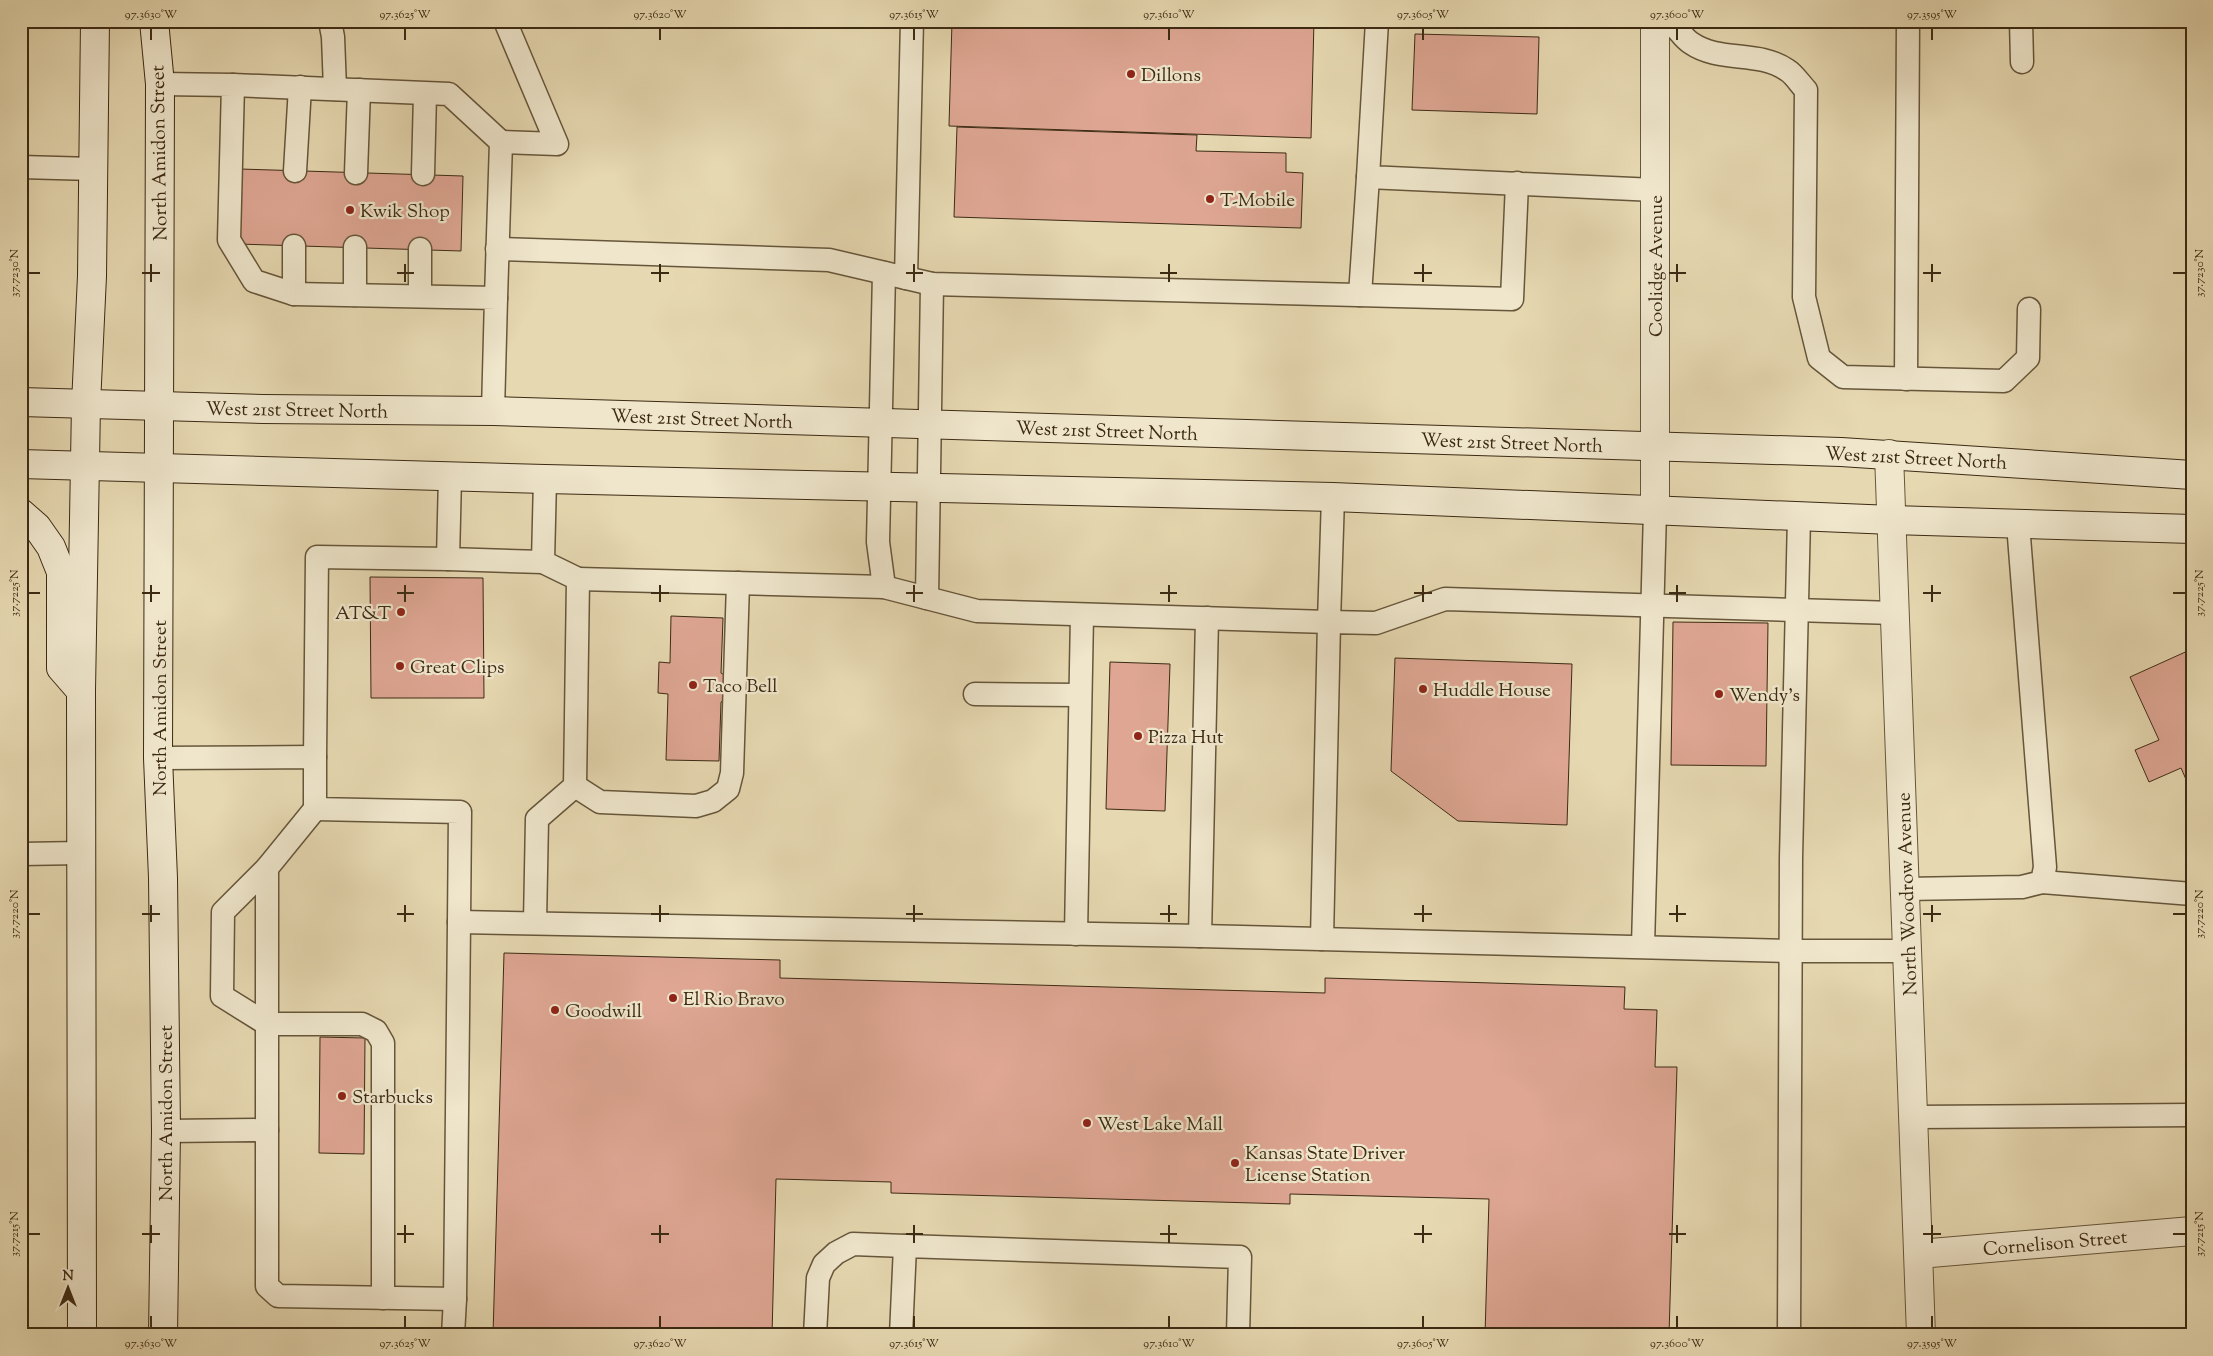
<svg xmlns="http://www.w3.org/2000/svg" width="2213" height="1356" font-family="'Sorts Mill Goudy',serif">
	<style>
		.building { fill: #dea693; stroke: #3c2a13 }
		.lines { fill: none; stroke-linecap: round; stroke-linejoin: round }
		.service-casing { stroke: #66563a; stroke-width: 25 }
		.minor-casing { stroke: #66563a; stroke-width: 30 }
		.secondary-casing { stroke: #3c2a13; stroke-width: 30 }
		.service { stroke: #efe6cc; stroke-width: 22 }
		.minor { stroke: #efe6cc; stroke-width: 28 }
		.secondary { stroke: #efe6cc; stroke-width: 28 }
		.ticks { fill: none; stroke: #3c2a13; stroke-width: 2 }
		.poi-dot { fill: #8f2418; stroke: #efe6cc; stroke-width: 2 }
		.labels { text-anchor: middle; stroke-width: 4.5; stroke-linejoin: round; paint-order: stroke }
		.poi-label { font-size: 19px; fill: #3c2a13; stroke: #efe6cc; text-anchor: start }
		.street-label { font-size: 19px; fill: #3c2a13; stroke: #efe6cc }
		.neatline { fill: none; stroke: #3c2a13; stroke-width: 2 }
		.ticks-label { font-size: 12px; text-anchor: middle; fill: #3c2a13 }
	</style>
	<rect width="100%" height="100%" fill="#e6d8b1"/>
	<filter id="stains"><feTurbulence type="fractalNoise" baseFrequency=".004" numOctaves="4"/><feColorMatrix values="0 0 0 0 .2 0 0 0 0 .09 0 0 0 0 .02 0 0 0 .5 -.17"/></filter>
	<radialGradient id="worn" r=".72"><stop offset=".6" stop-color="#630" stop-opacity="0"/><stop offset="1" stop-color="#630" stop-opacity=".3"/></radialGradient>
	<g class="building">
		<polygon points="952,21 1314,21 1311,138 949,126"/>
		<polygon points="1415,34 1539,37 1537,114 1412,110"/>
		<polygon points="957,127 1197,135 1196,151 1286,153 1286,172 1303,173 1301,228 954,217"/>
		<polygon points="240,169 463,176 461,251 238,244"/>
		<polygon points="370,577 483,578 484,698 371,698"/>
		<polygon points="671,616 723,618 721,673 728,677 728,697 721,702 719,761 666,760 668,694 658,693 659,662 670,663"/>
		<polygon points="1673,622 1768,623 1766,766 1671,765"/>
		<polygon points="2192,649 2192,793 2181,768 2149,782 2135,750 2159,740 2130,677"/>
		<polygon points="1395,658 1572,664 1567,825 1458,821 1391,771"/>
		<polygon points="1110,662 1170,664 1165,811 1106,809"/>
		<polygon points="504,953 780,960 780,978 1325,993 1325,978 1625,987 1624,1009 1657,1010 1655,1067 1677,1067 1669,1335 1485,1335 1489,1199 1290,1194 1290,1204 891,1193 891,1182 776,1179 772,1335 493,1335"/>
		<polygon points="320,1037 365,1038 364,1154 319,1153"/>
	</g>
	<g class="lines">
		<g class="service-casing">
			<g id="service">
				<polyline points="330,21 333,37 335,89"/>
				<polyline points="1377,21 1368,177 1655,190"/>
				<path d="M1665,21C1678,25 1680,36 1691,43C1720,63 1758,50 1787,70C1794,74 1800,84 1806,90L1804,297L1819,358L1843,377L2004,381L2028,358L2029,309"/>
				<polyline points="2021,21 2022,62"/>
				<polyline points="160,84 233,85 229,240 254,281 294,294 496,298 493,411"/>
				<polyline points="233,85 449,94 501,142 496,298"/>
				<polyline points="501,142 557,144 505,21"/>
				<polyline points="21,167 93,169"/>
				<polyline points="295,171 300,87"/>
				<polyline points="356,173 359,90"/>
				<polyline points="423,174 425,94"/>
				<polyline points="497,249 829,260 932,284 1512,299 1517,183"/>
				<polyline points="906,278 912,21"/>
				<polyline points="294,294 294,246"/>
				<polyline points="355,295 355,247"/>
				<polyline points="1360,295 1368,177"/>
				<polyline points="420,296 420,249"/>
				<polyline points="1906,379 1908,21"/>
				<polyline points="450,476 448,559 543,562"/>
				<polyline points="578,579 884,587 977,611 1329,622 1333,497"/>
				<polyline points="884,587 878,542 884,273"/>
				<polyline points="927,598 932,284"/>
				<polyline points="975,694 1080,695"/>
				<polyline points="315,757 317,557 448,559"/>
				<polyline points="158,758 315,757 315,809 460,812 459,922"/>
				<polyline points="575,786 600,802 696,806 713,801 728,789 732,773 738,583"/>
				<polyline points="21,854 81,853"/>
				<polyline points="267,868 223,912 222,996 267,1024 362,1024 376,1031 383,1043 383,1298"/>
				<polyline points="2042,882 2192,894"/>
				<polyline points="1905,889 2022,887 2042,882 2045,867 2018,524"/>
				<polyline points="535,922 537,819 575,786 578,579 543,562 545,479"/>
				<polyline points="1076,934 1082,615"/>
				<polyline points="1200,936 1207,618"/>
				<polyline points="1322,939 1329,622 1376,623 1445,599 1894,613"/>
				<polyline points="1643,946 1655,511"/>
				<polyline points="1914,1117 2192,1115"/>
				<polyline points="267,1130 267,868 315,809"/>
				<polyline points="166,1131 267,1130 267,1286 278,1296 455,1299"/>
				<polyline points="453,1335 455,1299 459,922 1200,936 1791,951 1908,951"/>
				<polyline points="815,1335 818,1278 824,1264 836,1253 853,1244 905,1246"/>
				<polyline points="901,1335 905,1246 1240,1257 1238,1335"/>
				<polyline points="1789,1335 1791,858 1799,517"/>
			</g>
		</g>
		<g class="minor-casing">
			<g id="minor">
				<polyline points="1655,21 1655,511"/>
				<polyline points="1889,454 1921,1335"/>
				<polyline points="1919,1254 2192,1231"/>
			</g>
		</g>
		<g class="secondary-casing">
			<g id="secondary">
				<polyline points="154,21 160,84 158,758 163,878 166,1131 163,1335"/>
				<polyline points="21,402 263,409 493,411 1841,452 2192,475"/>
				<polyline points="21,464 545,479 1333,497 1892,520 2192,529"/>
				<polyline points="21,513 37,527 51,547 61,572 61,668 81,691"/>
				<polyline points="82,1335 81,691 86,404 92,276 95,21"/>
			</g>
		</g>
		<use href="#service" class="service"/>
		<use href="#minor" class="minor"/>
		<use href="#secondary" class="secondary"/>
	</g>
	<path class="ticks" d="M151,28V40M405,28V40M660,28V40M914,28V40M1169,28V40M1423,28V40M1677,28V40M1932,28V40M151,264V282M405,264V282M660,264V282M914,264V282M1169,264V282M1423,264V282M1677,264V282M1932,264V282M28,273H40M142,273H160M397,273H414M651,273H669M906,273H923M1160,273H1177M1414,273H1432M1669,273H1686M1923,273H1941M2173,273H2186M151,585V602M405,585V602M660,585V602M914,585V602M1169,585V602M1423,585V602M1677,585V602M1932,585V602M28,593H40M142,593H160M397,593H414M651,593H669M906,593H923M1160,593H1177M1414,593H1432M1669,593H1686M1923,593H1941M2173,593H2186M151,905V922M405,905V922M660,905V922M914,905V922M1169,905V922M1423,905V922M1677,905V922M1932,905V922M28,914H40M142,914H160M397,914H414M651,914H669M906,914H923M1160,914H1177M1414,914H1432M1669,914H1686M1923,914H1941M2173,914H2186M151,1225V1243M405,1225V1243M660,1225V1243M914,1225V1243M1169,1225V1243M1423,1225V1243M1677,1225V1243M1932,1225V1243M28,1234H40M142,1234H160M397,1234H414M651,1234H669M906,1234H923M1160,1234H1177M1414,1234H1432M1669,1234H1686M1923,1234H1941M2173,1234H2186M151,1316V1328M405,1316V1328M660,1316V1328M914,1316V1328M1169,1316V1328M1423,1316V1328M1677,1316V1328M1932,1316V1328"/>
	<g class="poi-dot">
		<circle cx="1131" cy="74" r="5"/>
		<circle cx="1210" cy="199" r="5"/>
		<circle cx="350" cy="210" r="5"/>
		<circle cx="401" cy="612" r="5"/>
		<circle cx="400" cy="666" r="5"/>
		<circle cx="693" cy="685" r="5"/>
		<circle cx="1423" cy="689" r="5"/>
		<circle cx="1719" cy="694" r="5"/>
		<circle cx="1138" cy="736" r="5"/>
		<circle cx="673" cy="998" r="5"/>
		<circle cx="555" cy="1010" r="5"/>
		<circle cx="342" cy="1096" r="5"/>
		<circle cx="1087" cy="1123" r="5"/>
		<circle cx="1235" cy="1163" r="5"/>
	</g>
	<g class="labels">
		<g class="poi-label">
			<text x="1141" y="81">Dillons</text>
			<text x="1220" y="206">T-Mobile</text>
			<text x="360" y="217">Kwik Shop</text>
			<text x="391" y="619" text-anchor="end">AT&amp;T</text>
			<text x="410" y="673">Great Clips</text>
			<text x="703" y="692">Taco Bell</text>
			<text x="1433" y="696">Huddle House</text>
			<text x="1729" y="701">Wendy's</text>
			<text x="1148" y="743">Pizza Hut</text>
			<text x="683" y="1005">El Rio Bravo</text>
			<text x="565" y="1017">Goodwill</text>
			<text x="352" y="1103">Starbucks</text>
			<text x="1097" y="1130">West Lake Mall</text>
			<text x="1245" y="1159">Kansas State Driver<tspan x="1245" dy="22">License Station</tspan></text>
		</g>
		<g class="street-label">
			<text transform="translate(158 153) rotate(-91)" y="7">North Amidon Street</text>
			<text transform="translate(1655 266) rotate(-90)" y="7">Coolidge Avenue</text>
			<text transform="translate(297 409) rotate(1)" y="7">West 21st Street North</text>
			<text transform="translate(702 418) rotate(2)" y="7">West 21st Street North</text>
			<text transform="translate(1107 430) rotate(2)" y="7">West 21st Street North</text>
			<text transform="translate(1512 442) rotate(2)" y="7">West 21st Street North</text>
			<text transform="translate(1916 457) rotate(3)" y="7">West 21st Street North</text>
			<text transform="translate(159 708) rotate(-90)" y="7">North Amidon Street</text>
			<text transform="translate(1906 894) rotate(-92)" y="7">North Woodrow Avenue</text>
			<text transform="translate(165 1113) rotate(-90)" y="7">North Amidon Street</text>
			<text transform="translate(2055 1242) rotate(-5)" y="7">Cornelison Street</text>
		</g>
	</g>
	<rect width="2213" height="1356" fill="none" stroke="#e6d8b1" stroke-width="55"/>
	<g transform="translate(68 1288)" stroke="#efe6cc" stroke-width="4" paint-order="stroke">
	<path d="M0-4L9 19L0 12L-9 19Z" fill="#3c2a13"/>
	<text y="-8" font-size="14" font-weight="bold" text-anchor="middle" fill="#3c2a13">N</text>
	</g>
	<rect x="28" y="28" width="2158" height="1300" class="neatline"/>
	<g class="ticks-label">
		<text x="151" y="18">97.3630°W</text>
		<text x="405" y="18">97.3625°W</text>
		<text x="660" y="18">97.3620°W</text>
		<text x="914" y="18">97.3615°W</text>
		<text x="1169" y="18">97.3610°W</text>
		<text x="1423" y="18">97.3605°W</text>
		<text x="1677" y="18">97.3600°W</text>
		<text x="1932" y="18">97.3595°W</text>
		<text transform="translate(14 273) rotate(-90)" y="4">37.7230°N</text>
		<text transform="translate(2199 273) rotate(-90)" y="4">37.7230°N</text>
		<text transform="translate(14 593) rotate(-90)" y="4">37.7225°N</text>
		<text transform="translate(2199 593) rotate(-90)" y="4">37.7225°N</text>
		<text transform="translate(14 914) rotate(-90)" y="4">37.7220°N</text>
		<text transform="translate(2199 914) rotate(-90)" y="4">37.7220°N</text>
		<text transform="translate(14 1234) rotate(-90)" y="4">37.7215°N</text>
		<text transform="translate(2199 1234) rotate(-90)" y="4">37.7215°N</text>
		<text x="151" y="1347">97.3630°W</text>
		<text x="405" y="1347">97.3625°W</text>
		<text x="660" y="1347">97.3620°W</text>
		<text x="914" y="1347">97.3615°W</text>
		<text x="1169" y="1347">97.3610°W</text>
		<text x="1423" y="1347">97.3605°W</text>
		<text x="1677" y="1347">97.3600°W</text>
		<text x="1932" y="1347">97.3595°W</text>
	</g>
	<rect width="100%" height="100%" filter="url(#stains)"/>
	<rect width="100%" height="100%" fill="url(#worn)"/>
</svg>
